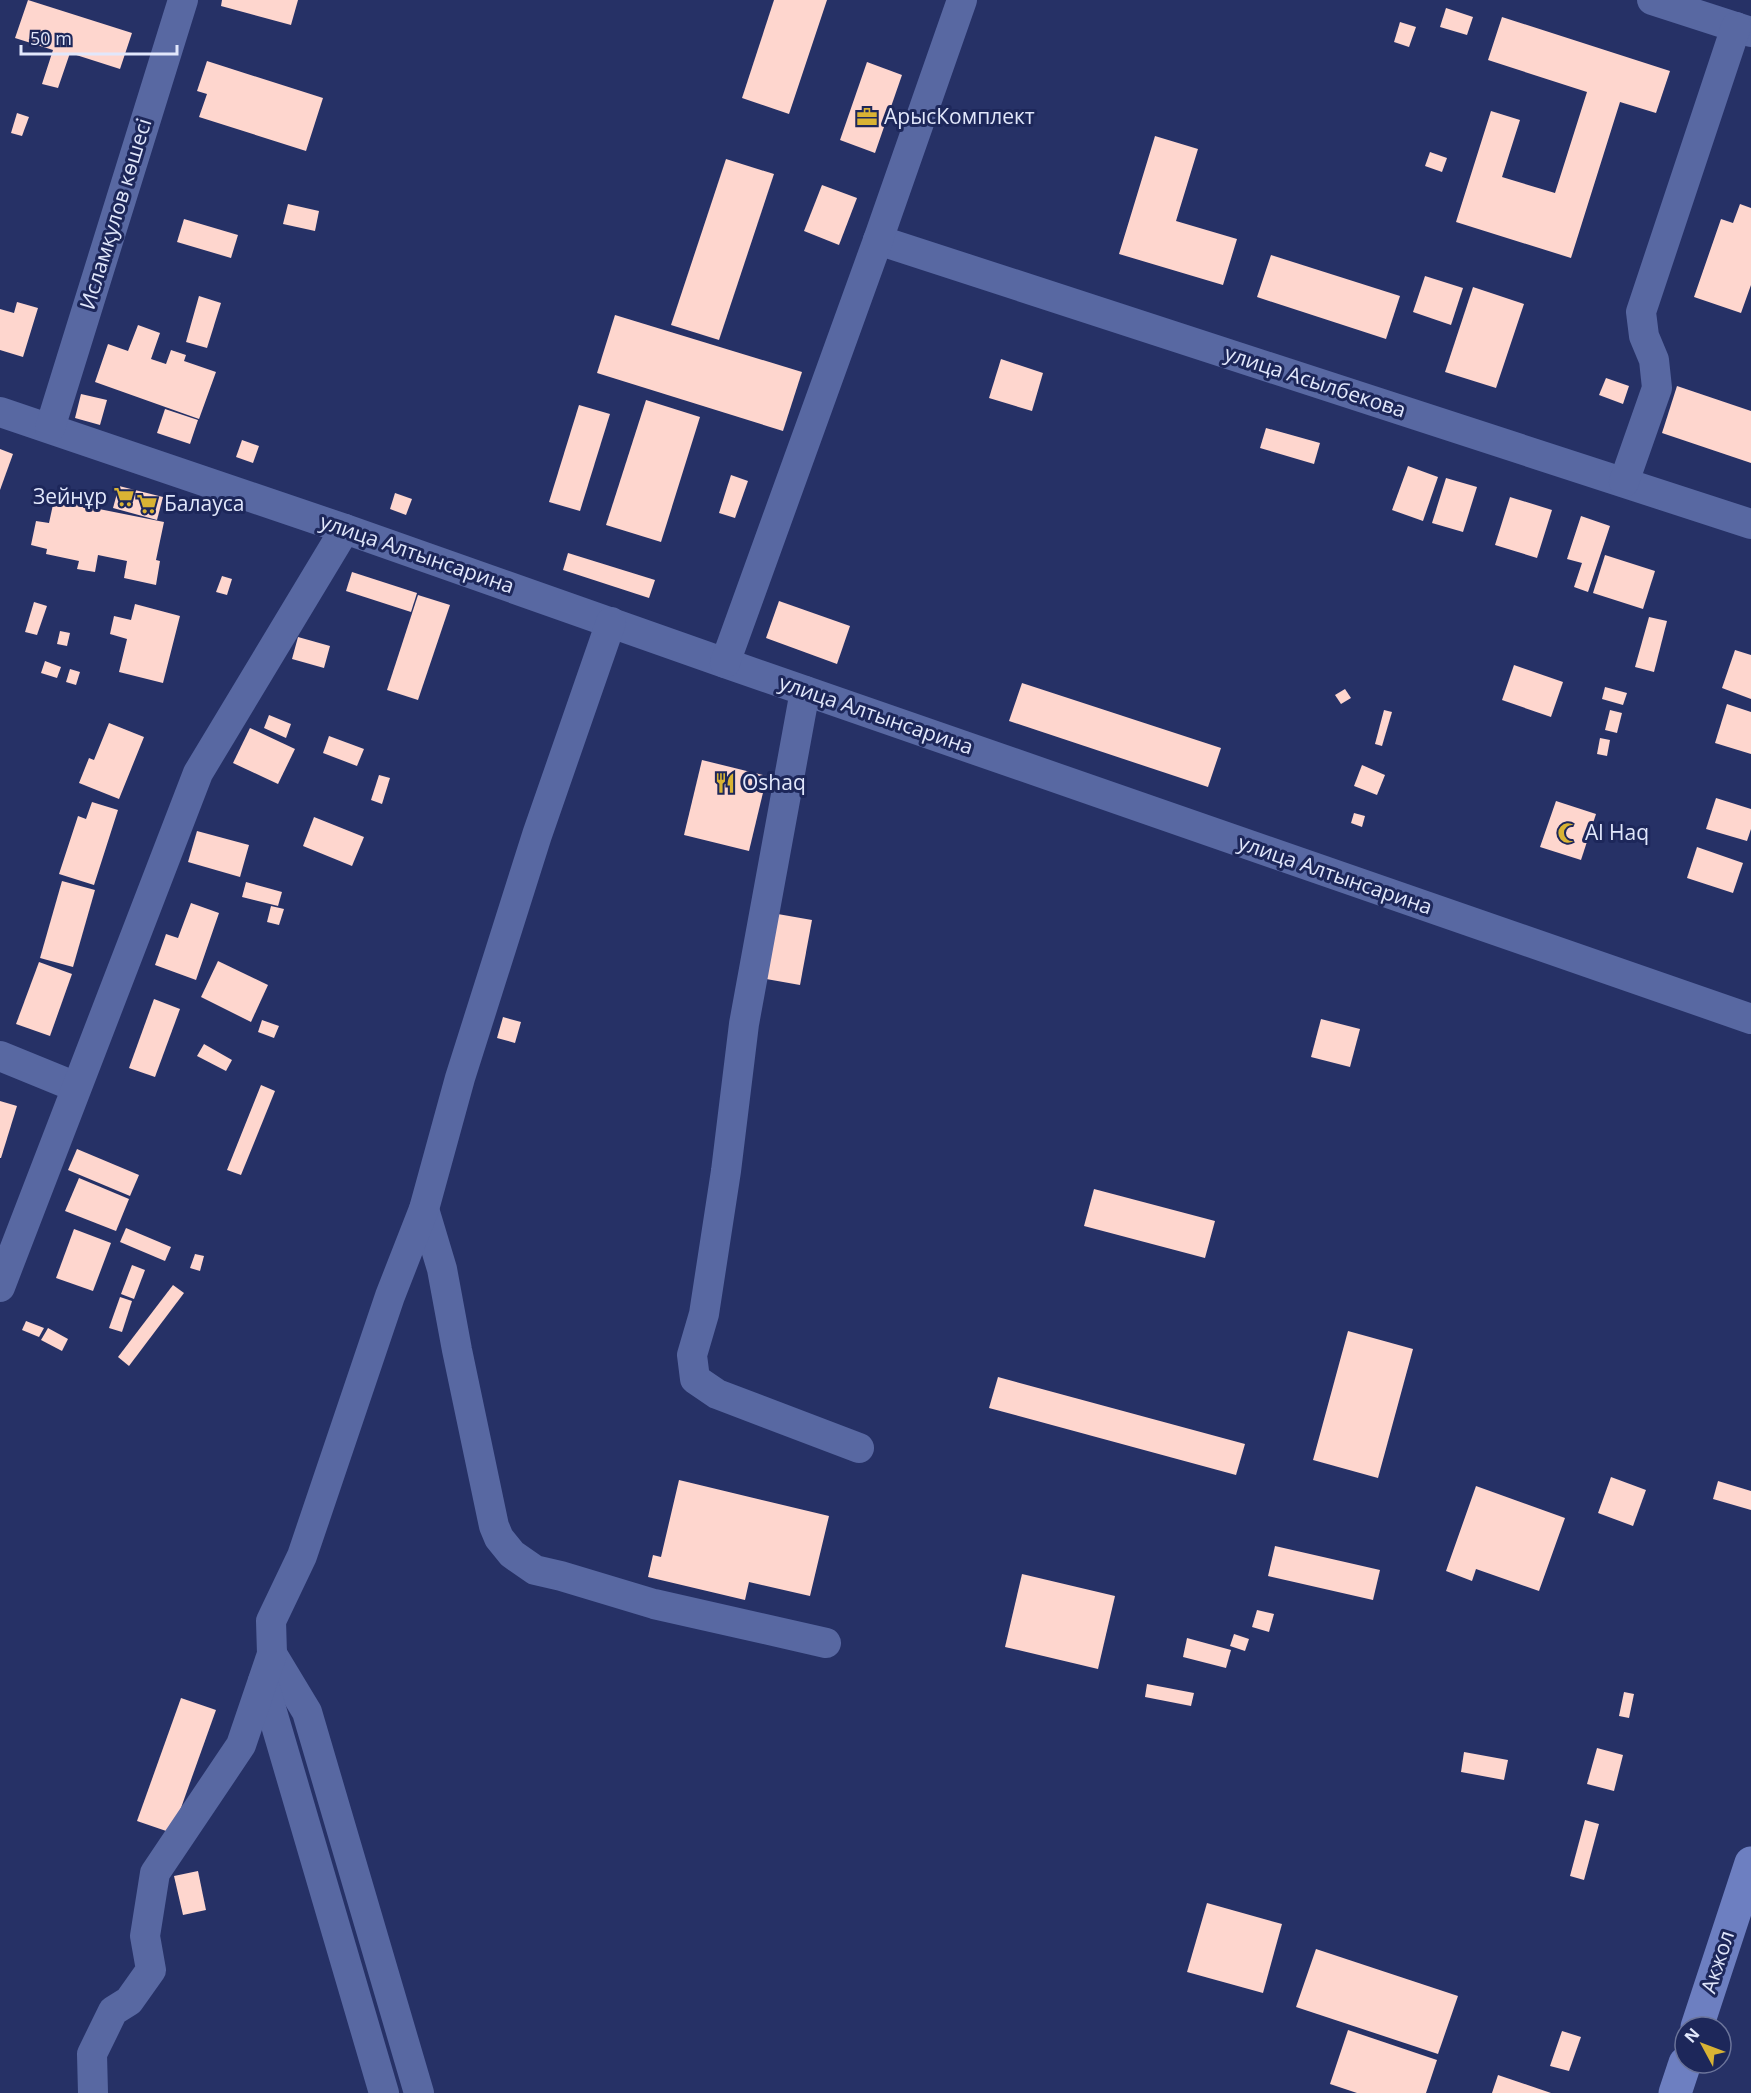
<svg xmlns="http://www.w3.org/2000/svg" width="1751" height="2093" font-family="'Open Sans',sans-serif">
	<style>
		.building { fill: #fed6ce }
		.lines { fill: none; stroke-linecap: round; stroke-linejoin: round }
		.minor { stroke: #5868a2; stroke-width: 30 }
		.major { stroke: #6d7fc1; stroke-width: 33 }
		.labels { text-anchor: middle; stroke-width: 6; stroke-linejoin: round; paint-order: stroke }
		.poi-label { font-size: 21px; fill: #e1e7fb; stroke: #1d275a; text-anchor: start }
		.street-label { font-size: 21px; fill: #e1e7fb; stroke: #1d275a }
	</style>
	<rect width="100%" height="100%" fill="#263166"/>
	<g class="building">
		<polygon points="28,0 132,33 120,69 70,53 58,88 42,84 53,50 15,38"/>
		<polygon points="222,0 298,0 291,25 221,6"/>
		<polygon points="774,0 827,0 789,114 742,98"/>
		<polygon points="1446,8 1473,17 1467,35 1440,27"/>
		<polygon points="1502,17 1670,71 1656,113 1620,102 1571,258 1456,222 1491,111 1520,120 1502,177 1555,193 1587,92 1488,60"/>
		<polygon points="1400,22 1416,27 1409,47 1394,42"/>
		<polygon points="207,61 323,98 306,151 199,117 207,94 197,91"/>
		<polygon points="867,62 902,75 875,153 840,140"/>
		<polygon points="17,113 29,117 22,136 11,133"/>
		<polygon points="1155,136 1198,149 1176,221 1237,239 1223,285 1119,254"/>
		<polygon points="1430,152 1447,158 1442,172 1425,166"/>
		<polygon points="726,159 774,174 719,340 671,325"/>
		<polygon points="822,185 857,198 839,245 804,231"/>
		<polygon points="288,204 319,211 315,231 283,224"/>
		<polygon points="1740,204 1751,208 1751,285 1741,313 1694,297 1721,219 1733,223"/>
		<polygon points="184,219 238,235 231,258 177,242"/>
		<polygon points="1271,255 1400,296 1386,339 1257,297"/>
		<polygon points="1425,276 1463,288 1451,325 1413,312"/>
		<polygon points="1473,287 1524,304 1496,388 1445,372"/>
		<polygon points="199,296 221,303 207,348 186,342"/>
		<polygon points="17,302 38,308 23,357 0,350 0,309 14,313"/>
		<polygon points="615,315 802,372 783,431 597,373"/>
		<polygon points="138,325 160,333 151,359 166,364 171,350 186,355 184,361 216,372 199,419 95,382 108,344 128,351"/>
		<polygon points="1001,359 1043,373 1032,411 989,398"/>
		<polygon points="1606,378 1629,386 1623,404 1599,395"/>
		<polygon points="1677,386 1751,411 1751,463 1662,433"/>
		<polygon points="81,394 107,400 100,425 75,418"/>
		<polygon points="646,400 700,417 661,542 606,525"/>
		<polygon points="579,405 610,414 580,511 549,502"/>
		<polygon points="165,409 198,420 190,444 157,433"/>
		<polygon points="1266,428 1320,443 1314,464 1260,448"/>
		<polygon points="242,440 259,446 253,463 236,457"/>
		<polygon points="0,449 13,454 0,490"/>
		<polygon points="1408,466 1438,477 1423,521 1392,510"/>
		<polygon points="731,475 748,481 735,518 719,513"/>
		<polygon points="1446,478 1477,487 1463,532 1432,523"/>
		<polygon points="119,486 163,497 157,520 113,508"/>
		<polygon points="395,493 412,499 406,515 390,509"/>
		<polygon points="1510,497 1552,510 1537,558 1495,545"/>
		<polygon points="54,500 164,522 156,560 160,561 156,585 124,578 127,561 98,555 95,572 77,569 79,561 46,554 47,549 31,545 36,521 49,523"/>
		<polygon points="1581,516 1610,526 1588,592 1574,587 1582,563 1567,559"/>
		<polygon points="568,553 655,580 649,598 563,570"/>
		<polygon points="1605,555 1655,571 1643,609 1593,593"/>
		<polygon points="352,572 417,593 411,612 346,591"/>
		<polygon points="222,576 232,579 227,595 216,592"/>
		<polygon points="418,595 450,605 418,700 387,690"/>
		<polygon points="779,601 850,626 837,664 766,638"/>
		<polygon points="34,602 47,606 37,635 25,632"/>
		<polygon points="135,604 180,616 163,683 119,672 127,639 110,634 114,616 131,620"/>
		<polygon points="1649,617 1667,621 1654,672 1635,667"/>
		<polygon points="60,631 70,633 67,646 57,644"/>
		<polygon points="298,637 330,646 324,668 292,659"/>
		<polygon points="1735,650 1751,655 1751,699 1722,688"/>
		<polygon points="45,661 61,667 57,678 41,673"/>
		<polygon points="1514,665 1563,682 1551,717 1502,700"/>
		<polygon points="70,669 80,672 76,685 66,682"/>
		<polygon points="1022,683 1221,748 1208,787 1009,721"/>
		<polygon points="1605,687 1627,693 1623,705 1602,699"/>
		<polygon points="1345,689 1351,698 1341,704 1335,695"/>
		<polygon points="1727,704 1751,712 1751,754 1715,743"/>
		<polygon points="1384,710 1392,712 1382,746 1375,744"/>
		<polygon points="1610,710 1622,713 1617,733 1605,730"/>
		<polygon points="269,715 291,724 286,738 264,728"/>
		<polygon points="109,723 144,737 119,799 79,783 89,758 94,760"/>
		<polygon points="250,728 295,749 278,784 233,763"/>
		<polygon points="329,736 364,749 357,766 323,753"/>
		<polygon points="1600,738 1610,740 1607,756 1597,754"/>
		<polygon points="702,760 767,776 749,851 684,835"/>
		<polygon points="1362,765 1385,775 1377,795 1354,786"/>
		<polygon points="379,775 390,778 382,804 371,800"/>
		<polygon points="1716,798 1751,809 1751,829 1747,841 1706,829"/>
		<polygon points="1556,801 1596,814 1581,860 1540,847"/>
		<polygon points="92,802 118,810 94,885 59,874 78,816 86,819"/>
		<polygon points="1354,813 1365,816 1362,827 1351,823"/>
		<polygon points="314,817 364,837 352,866 303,846"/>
		<polygon points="197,831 249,845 240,877 188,862"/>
		<polygon points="1697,847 1743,863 1733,893 1687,878"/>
		<polygon points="62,881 95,890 73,967 40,958"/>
		<polygon points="246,882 282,892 278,906 242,897"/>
		<polygon points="191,903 219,913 196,980 155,965 166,934 178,938"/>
		<polygon points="271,906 284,909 279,925 267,922"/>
		<polygon points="772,913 812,920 800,985 760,978"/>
		<polygon points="218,961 268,985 251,1022 201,997"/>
		<polygon points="39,962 72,974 50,1036 16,1024"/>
		<polygon points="154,999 180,1009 155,1077 129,1068"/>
		<polygon points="503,1017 521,1022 515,1043 497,1038"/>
		<polygon points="1321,1019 1360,1029 1350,1067 1311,1057"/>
		<polygon points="262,1020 279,1026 274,1038 258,1032"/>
		<polygon points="204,1044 232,1060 226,1071 197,1056"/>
		<polygon points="261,1085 275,1091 241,1175 227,1170"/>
		<polygon points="0,1101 17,1106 1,1158 0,1158"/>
		<polygon points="77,1149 139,1175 130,1196 68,1170"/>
		<polygon points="79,1178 129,1199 116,1231 65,1211"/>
		<polygon points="1094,1189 1215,1221 1205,1258 1084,1226"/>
		<polygon points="126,1228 171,1247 165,1261 120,1242"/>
		<polygon points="74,1229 111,1243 93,1291 56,1278"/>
		<polygon points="195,1254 204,1256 200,1271 190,1268"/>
		<polygon points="132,1265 145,1270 134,1299 121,1294"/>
		<polygon points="173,1285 184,1293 129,1366 118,1357"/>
		<polygon points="120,1297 132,1301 122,1332 109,1328"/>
		<polygon points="26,1321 44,1328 39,1337 22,1330"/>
		<polygon points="48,1328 68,1339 62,1351 41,1340"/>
		<polygon points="1348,1331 1413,1349 1378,1478 1313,1460"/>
		<polygon points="998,1377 1245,1444 1236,1475 989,1408"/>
		<polygon points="1611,1477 1646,1490 1633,1526 1598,1513"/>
		<polygon points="679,1480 829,1516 810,1596 749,1582 745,1600 648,1577 653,1555 661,1557"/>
		<polygon points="1718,1481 1751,1491 1751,1510 1713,1499"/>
		<polygon points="1476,1486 1565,1518 1539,1591 1476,1569 1472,1581 1446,1571"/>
		<polygon points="1275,1546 1380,1570 1373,1600 1268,1576"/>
		<polygon points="1022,1574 1115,1596 1098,1669 1005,1647"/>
		<polygon points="1257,1610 1274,1614 1269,1632 1252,1627"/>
		<polygon points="1234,1634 1249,1639 1245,1651 1230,1646"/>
		<polygon points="1187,1638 1231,1650 1226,1668 1183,1657"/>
		<polygon points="1147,1684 1194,1693 1191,1706 1145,1697"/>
		<polygon points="1624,1692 1634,1694 1629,1718 1619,1716"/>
		<polygon points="181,1698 216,1710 172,1833 137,1821"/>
		<polygon points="1597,1748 1623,1755 1614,1791 1587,1784"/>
		<polygon points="1464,1752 1508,1760 1504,1780 1461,1772"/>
		<polygon points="1585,1820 1599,1824 1584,1880 1570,1876"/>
		<polygon points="198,1871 206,1910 183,1915 174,1876"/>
		<polygon points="1207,1903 1282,1924 1263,1993 1187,1972"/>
		<polygon points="1316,1949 1458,1996 1438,2054 1296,2007"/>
		<polygon points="1348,2030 1437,2060 1426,2093 1357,2093 1330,2084"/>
		<polygon points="1562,2031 1581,2037 1569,2071 1550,2066"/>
		<polygon points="1498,2075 1551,2093 1492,2093"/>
	</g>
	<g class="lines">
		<g class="minor">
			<polyline points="1652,0 1751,32"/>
			<polyline points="878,240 1751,524"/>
			<polyline points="0,412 345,529 725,663 1751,1019"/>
			<polyline points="50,428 183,0"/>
			<polyline points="1624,482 1657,388 1654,360 1644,336 1641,312 1736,27"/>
			<polyline points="725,663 878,240 962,0"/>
			<polyline points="805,691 744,1024 726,1171 704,1314 692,1355 695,1379 717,1394 859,1448"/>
			<polyline points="0,1056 76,1087"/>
			<polyline points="424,1209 442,1269 457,1350 494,1526 499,1538 512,1554 535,1570 561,1576 654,1604 826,1643"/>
			<polyline points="0,1287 198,773 345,529"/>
			<polyline points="272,1654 307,1712 419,2093"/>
			<polyline points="263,1681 384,2093"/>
			<polyline points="93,2093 92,2054 113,2011 129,2001 151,1970 145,1936 155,1873 241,1745 272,1654 271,1621 302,1556 390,1296 424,1209 460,1078 537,835 611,622"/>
		</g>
		<g class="major">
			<polyline points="1697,2027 1751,1863"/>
			<polyline points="1675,2093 1685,2063"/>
		</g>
	</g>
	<defs>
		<g id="office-bare" transform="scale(1.62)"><path d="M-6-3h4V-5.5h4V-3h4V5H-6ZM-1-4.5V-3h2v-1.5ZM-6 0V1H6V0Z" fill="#d9b334" stroke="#1d275a" stroke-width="2.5" paint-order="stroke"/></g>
		<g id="supermarket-bare" transform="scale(1.62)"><path d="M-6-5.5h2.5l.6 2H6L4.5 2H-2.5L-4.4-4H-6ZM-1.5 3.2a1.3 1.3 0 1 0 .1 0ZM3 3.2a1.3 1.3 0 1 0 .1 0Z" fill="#d9b334" stroke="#1d275a" stroke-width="2.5" paint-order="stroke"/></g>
		<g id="restaurant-bare" transform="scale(1.62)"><path d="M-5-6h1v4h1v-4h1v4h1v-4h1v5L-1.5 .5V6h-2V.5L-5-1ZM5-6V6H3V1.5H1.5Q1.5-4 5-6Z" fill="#d9b334" stroke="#1d275a" stroke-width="2.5" paint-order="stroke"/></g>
		<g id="mosque-bare" transform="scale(1.62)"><path d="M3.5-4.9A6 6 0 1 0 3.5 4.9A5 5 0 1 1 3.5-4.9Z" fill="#d9b334" stroke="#1d275a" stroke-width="2.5" paint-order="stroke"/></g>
	</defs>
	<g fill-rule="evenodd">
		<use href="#office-bare" x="867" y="117"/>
		<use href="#supermarket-bare" x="124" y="497"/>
		<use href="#supermarket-bare" x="147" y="504"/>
		<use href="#restaurant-bare" x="725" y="783"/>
		<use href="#mosque-bare" x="1568" y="833"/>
	</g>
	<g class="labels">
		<g class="poi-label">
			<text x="884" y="124">АрысКомплект</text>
			<text x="107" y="504" text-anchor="end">Зейнұр</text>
			<text x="164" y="511">Балауса</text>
			<text x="742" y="790">Oshaq</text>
			<text x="1585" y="840">Al Haq</text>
		</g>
		<g class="street-label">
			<text transform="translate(116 214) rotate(-73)" y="7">Исламқулов көшесі</text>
			<text transform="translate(1315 382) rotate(18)" y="7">улица Асылбекова</text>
			<text transform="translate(417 554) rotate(19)" y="7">улица Алтынсарина</text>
			<text transform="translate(876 715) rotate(19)" y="7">улица Алтынсарина</text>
			<text transform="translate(1335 875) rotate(19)" y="7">улица Алтынсарина</text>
			<text transform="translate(1718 1962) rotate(-72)" y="7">Акжол</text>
		</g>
	</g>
	<g transform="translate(1703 2045) rotate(311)"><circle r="28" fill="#1d275a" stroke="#6b749a" stroke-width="1.5"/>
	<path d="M0-4.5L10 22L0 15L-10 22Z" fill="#d9b334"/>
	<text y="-9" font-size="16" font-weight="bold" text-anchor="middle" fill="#e1e7fb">N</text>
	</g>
	<path d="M21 45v9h156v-9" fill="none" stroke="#e1e7fb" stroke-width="3"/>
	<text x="30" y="45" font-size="18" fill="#e1e7fb" stroke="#1d275a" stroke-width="4.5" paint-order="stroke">50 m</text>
</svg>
